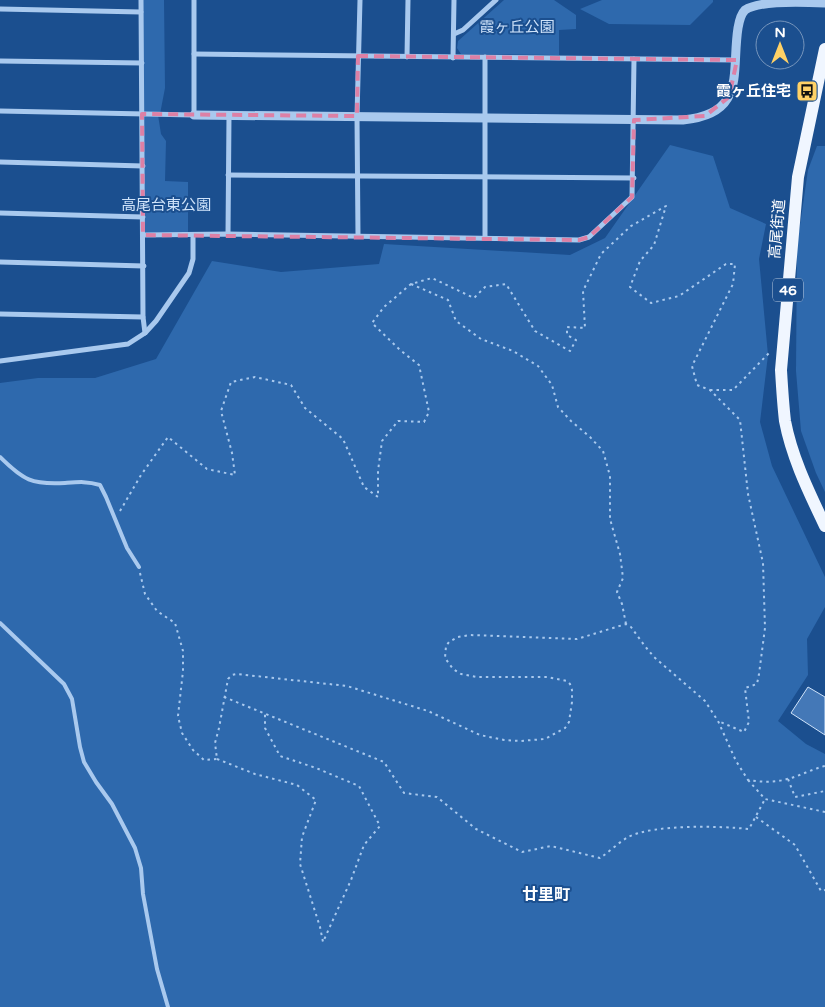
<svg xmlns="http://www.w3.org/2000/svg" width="825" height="1007" font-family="'Varela Round','Noto Sans JP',sans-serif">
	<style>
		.green { fill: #2e69ad }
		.building { fill: #4478b7; stroke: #cfe3fa }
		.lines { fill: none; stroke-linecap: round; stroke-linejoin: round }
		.path { stroke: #a9c9ee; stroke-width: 2; stroke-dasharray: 2.5 4; stroke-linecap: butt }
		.service { stroke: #a9c9ee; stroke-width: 4 }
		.minor { stroke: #a9c9ee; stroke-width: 5 }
		.tertiary { stroke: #a9c9ee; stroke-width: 9 }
		.primary { stroke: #f0f6ff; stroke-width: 12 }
		.marked { fill: none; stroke: #dd80a5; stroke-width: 4; stroke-dasharray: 10 6; stroke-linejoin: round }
		.labels { text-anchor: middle; stroke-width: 4; stroke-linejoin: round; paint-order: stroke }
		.shield { fill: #1b4f8f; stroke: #bbcadd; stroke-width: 1 }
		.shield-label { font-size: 14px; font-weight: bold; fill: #fff }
		.park-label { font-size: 15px; fill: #cfe3fa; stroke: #1b4f8f }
		.poi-label { font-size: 15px; font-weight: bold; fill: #fff; stroke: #1b4f8f; text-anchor: end }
		.street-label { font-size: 15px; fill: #fff; stroke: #1b4f8f }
		.neighbourhood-label { font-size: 16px; font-weight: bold; fill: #fff; stroke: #1b4f8f }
	</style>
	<rect width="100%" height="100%" fill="#1b4f8f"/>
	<g class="green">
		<polygon points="141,0 164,0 165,88 160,114 158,115 161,134 166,141 165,181 188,182 188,235 143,235"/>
		<polygon points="504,0 554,0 576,15 576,29 559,30 559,55 461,54 457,48 458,41"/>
		<polygon points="602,0 713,0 713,2 690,25 609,24 580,9"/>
		<polygon points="670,145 713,156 730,208 766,224 759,259 768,355 760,422 772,466 825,577 825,607 807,639 808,675 778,721 806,744 825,754 825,1007 0,1007 0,383 38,378 95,378 156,359 212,261 281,272 379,264 384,244 570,255 605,238"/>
		<polygon points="817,146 825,146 825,492 816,473 801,431 796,371 797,246 808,170"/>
	</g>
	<polygon class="building" points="808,687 825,697 825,735 791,713"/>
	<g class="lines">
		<g class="path">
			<polyline points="411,284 448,300 456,321 481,339 513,351 538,366 552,385 558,407 571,421 590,437 603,451 610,476 610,519 620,554 623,578 617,592 622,604 626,624"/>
			<polyline points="710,390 733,390 771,351"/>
			<polyline points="120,511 141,475 168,437 207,469 235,475 232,453 221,411 231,382 255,377 291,385 305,408 343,439 364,487 378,497 378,471 382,441 398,421 424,422 429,412 419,365 400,350 372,323 384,307 411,284 432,278 474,298 485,287 506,284 535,331 570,351 576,340 567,335 567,327 585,328 583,291 601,254 631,226 666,206 654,245 640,261 630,287 651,303 679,296 726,264 735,264 733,284 692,366 697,385 710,390 740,420 748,494 763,563 765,628 759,674 757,684 745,688 749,722 744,732 718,721"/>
			<path d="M140,573L145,594L157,611L175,623L183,651V671L178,716L182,733L193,750L204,760L217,759L215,743L219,728L228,679L232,675L237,674L347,686L428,711L480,735L504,740L520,741L545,739L565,728L569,722L572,702V690L570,684L567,681L547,677H477L461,674L453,669L445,658L446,646L449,642L458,637L470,635L577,639L626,624L631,627L644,645L654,657L705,701L718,721L736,761L748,780C761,782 774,783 787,779C800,776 812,769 825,766"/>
			<path d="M224,697L384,762L404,793L437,797L476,829L522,852L551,846L600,858C609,852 618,843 628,837C654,824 720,826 749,829L765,799"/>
			<polyline points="217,759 255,774 297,785 316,800 302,837 300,864 320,927 323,942 351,880 364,845 380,826 359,786 316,768 280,756 265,728 265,714"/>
			<polyline points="788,779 795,797 825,791"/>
			<polyline points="748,780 765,799 825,812"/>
			<polyline points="756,817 795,845 821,891 825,890"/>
		</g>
		<g class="service">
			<path d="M0,457C23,480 32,485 65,483C78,482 87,481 100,485L106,497L127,548L139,567"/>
			<polyline points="0,623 64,684 72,699 80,747 84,762 96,782 112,804 135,848 141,868 143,894 157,969 168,1007"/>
		</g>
		<g class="minor">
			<polyline points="141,0 143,317 145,333"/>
			<polyline points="0,9 141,12"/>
			<polyline points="454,34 463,30 496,0"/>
			<polyline points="194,54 736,60"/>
			<polyline points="407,57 408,0"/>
			<polyline points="453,58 454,0"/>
			<polyline points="0,61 142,63"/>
			<polyline points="0,111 194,115 194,0"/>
			<polyline points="0,162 143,166"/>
			<polyline points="228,175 634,178"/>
			<polyline points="0,213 143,217"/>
			<polyline points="228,234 229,116"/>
			<polyline points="143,235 228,234 579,240 589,237 632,197 634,59"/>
			<polyline points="358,236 357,116 360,0"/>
			<polyline points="485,238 485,57"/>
			<polyline points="0,262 144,266"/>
			<polyline points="0,314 143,317"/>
			<polyline points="0,361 128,344 145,333 156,321 189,273 193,259 193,235"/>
		</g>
		<path class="tertiary" d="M194,115L683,120C747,114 731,72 738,28C739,22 741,14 745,10C760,0 806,2 825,3"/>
		<path class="primary" d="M825,49L798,177L781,370C782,387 783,404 785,421C792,458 809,492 825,526"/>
	</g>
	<path class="marked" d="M358,56L737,60L729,97L705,116L634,120L632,197L589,237L579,240L143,235L142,114L357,116Z"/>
	<defs>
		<g id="bus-square" transform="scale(1.125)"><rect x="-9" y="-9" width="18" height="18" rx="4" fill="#ffd166" stroke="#1b4f8f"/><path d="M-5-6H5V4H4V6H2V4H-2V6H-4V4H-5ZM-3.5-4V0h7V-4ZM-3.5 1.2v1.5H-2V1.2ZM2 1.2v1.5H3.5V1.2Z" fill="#111"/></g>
	</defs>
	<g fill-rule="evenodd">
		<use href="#bus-square" x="807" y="91"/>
	</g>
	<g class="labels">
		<rect class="shield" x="773" y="278.5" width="30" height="23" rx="4"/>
		<g class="shield-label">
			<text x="788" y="295">46</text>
		</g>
		<g class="park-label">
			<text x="517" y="32">霞ヶ丘公園</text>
			<text x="166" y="210">高尾台東公園</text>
		</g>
		<g class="poi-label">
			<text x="791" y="96">霞ヶ丘住宅</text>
		</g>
		<g class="street-label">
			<text transform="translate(777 229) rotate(-85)" y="5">高尾街道</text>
		</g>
		<g class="neighbourhood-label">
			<text x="546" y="900">廿里町</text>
		</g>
	</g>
	<g transform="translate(780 45)"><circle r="24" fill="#1b4f8f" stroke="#7695bc"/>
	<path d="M0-4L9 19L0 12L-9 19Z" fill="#ffd166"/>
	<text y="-8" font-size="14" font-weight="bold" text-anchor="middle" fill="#ffffff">N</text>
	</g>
</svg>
